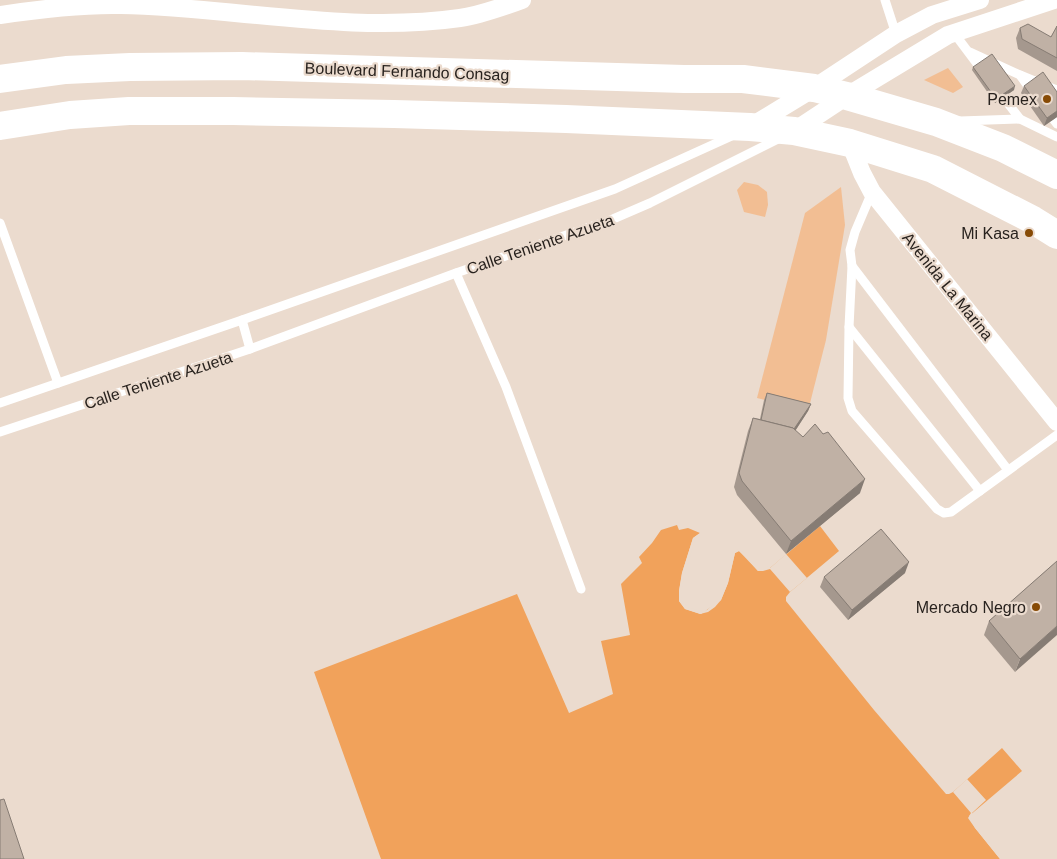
<svg xmlns="http://www.w3.org/2000/svg" width="1057" height="859" font-family="Arial,sans-serif">
	<style>
		.green { fill: #f2be93 }
		.water { fill: #f1a25b }
		.pier { fill: #ebdbce }
		.lines { fill: none; stroke-linecap: round; stroke-linejoin: round }
		.service { stroke: #fff; stroke-width: 9 }
		.minor { stroke: #fff; stroke-width: 18 }
		.trunk { stroke: #fff; stroke-width: 28 }
		.wall { fill: #a5988e }
		.shaded-wall { fill: #867c74 }
		.building { fill: #c0b1a5; stroke: #867c74 }
		.poi-dot { fill: #874b06; stroke: #ebdbce; stroke-width: 2 }
		.labels { text-anchor: middle; stroke-width: 4.5; stroke-linejoin: round; paint-order: stroke }
		.street-label { font-size: 16px; fill: #28221e; stroke: #ebdbce }
		.poi-label { font-size: 16px; fill: #28221e; stroke: #ebdbce; text-anchor: end }
	</style>
	<rect width="100%" height="100%" fill="#ebdbce"/>
	<g class="green">
		<polygon points="948,68 963,87 953,93 924,80"/>
		<polygon points="744,182 758,185 767,192 768,205 765,217 744,212 737,190"/>
		<polygon points="841,187 845,225 826,340 808,411 757,398 805,213"/>
	</g>
	<polygon class="water" points="677,525 679,530 688,528 700,533 693,538 682,573 679,591 679,601 685,609 701,614 721,600 728,583 735,553 739,551 758,571 770,568 820,526 839,551 790,592 786,597 786,601 874,710 946,794 949,794 953,792 1002,748 1022,771 969,816 975,828 1000,859 381,859 314,672 517,594 569,713 613,694 601,641 630,635 621,584 642,563 639,557 652,543 661,530"/>
	<g class="pier">
		<polygon points="700,533 699,537 695,539 685,574 681,591 682,600 687,607 701,611 707,610 719,599 725,582 733,552 738,549 746,554 760,568 763,569 768,566 770,568 786,554 807,578 790,592 770,569 763,571 758,571 745,556 739,551 735,553 728,583 721,600 715,607 708,612 700,614 685,609 679,601 679,591 682,573 693,538"/>
		<polygon points="967,779 986,800 972,813 973,815 971,818 1002,859 1000,859 975,828 968,818 971,813 953,792"/>
	</g>
	<g class="lines">
		<g class="service">
			<polyline points="885,0 896,34"/>
			<polyline points="954,33 984,73"/>
			<polyline points="970,52 1020,75 1033,93"/>
			<polyline points="1020,75 1057,90"/>
			<polyline points="997,89 1020,119 1057,137"/>
			<polyline points="1047,111 1057,124"/>
			<polyline points="960,121 1020,119"/>
			<polyline points="872,192 855,232 850,250 852,266 849,327 848,398 852,411 937,509 944,513 951,512 1057,435"/>
			<polyline points="0,223 58,383"/>
			<polyline points="852,266 1008,470"/>
			<polyline points="456,273 506,387 581,589"/>
			<polyline points="242,320 250,349"/>
			<polyline points="849,327 980,491"/>
			<polyline points="0,403 242,320 615,189 734,135"/>
			<polyline points="0,432 250,349 456,273 613,219 650,203 780,138"/>
		</g>
		<g class="minor">
			<path d="M0,15C40,9 80,4 121,5C233,7 348,34 460,18C481,15 502,7 522,0"/>
			<polyline points="750,127 814,88 896,34 932,15 980,0"/>
			<polyline points="794,131 847,96 948,35 1054,0"/>
			<polyline points="850,143 862,173 872,192 1057,422"/>
		</g>
		<g class="trunk">
			<polyline points="0,79 66,70 130,67 242,66 684,79 743,79 814,88 847,96 936,122 1003,148 1057,175"/>
			<polyline points="0,126 70,115 129,111 233,111 394,114 566,119 750,127 794,131 850,143 933,169 1033,220 1057,235"/>
		</g>
	</g>
	<g class="wall">
		<polygon points="1057,26 1057,71 1018,49 1016,38 1020,28 1051,37"/>
		<polygon points="973,67 1014,90 995,103 972,70"/>
		<polygon points="1024,86 1057,92 1057,117 1044,126 1021,93"/>
		<polygon points="767,393 811,404 808,411 795,431 860,493 786,554 737,495 734,487 748,431 753,418 760,419 764,400"/>
		<polygon points="1057,561 1015,672 984,635 989,621"/>
		<polygon points="905,573 848,620 820,587 824,577"/>
	</g>
	<g class="shaded-wall">
		<polygon points="1015,86 1014,90 995,103 996,99"/>
		<polygon points="1057,111 1057,117 1044,126 1047,118"/>
		<polygon points="811,404 808,411 788,442 790,435"/>
		<polygon points="865,479 860,493 786,554 791,541"/>
		<polygon points="909,562 905,573 848,620 852,610"/>
		<polygon points="1057,626 1057,635 1015,672 1020,659"/>
	</g>
	<g class="building">
		<polygon points="1028,24 1051,37 1057,26 1057,58 1022,39 1020,28"/>
		<polygon points="992,54 1015,86 996,99 973,67"/>
		<polygon points="1043,72 1057,92 1057,111 1047,118 1024,86"/>
		<polygon points="767,393 811,404 794,429 793,428 761,420"/>
		<polygon points="753,418 793,428 803,437 815,424 823,434 828,432 865,479 791,541 742,481 739,473"/>
		<polygon points="881,529 909,562 852,610 824,577"/>
		<polygon points="1057,561 1057,626 1020,659 989,621"/>
		<polygon points="4,799 24,859 0,859 0,800"/>
	</g>
	<g class="poi-dot">
		<circle cx="1047" cy="99" r="5"/>
		<circle cx="1029" cy="233" r="5"/>
		<circle cx="1036" cy="607" r="5"/>
	</g>
	<g class="labels">
		<g class="street-label">
			<text transform="translate(407 71) rotate(2)" y="6">Boulevard Fernando Consag</text>
			<text transform="translate(540 244) rotate(-19)" y="6">Calle Teniente Azueta</text>
			<text transform="translate(948 286) rotate(51)" y="6">Avenida La Marina</text>
			<text transform="translate(158 380) rotate(-18)" y="6">Calle Teniente Azueta</text>
		</g>
		<g class="poi-label">
			<text x="1037" y="105">Pemex</text>
			<text x="1019" y="239">Mi Kasa</text>
			<text x="1026" y="613">Mercado Negro</text>
		</g>
	</g>
</svg>
